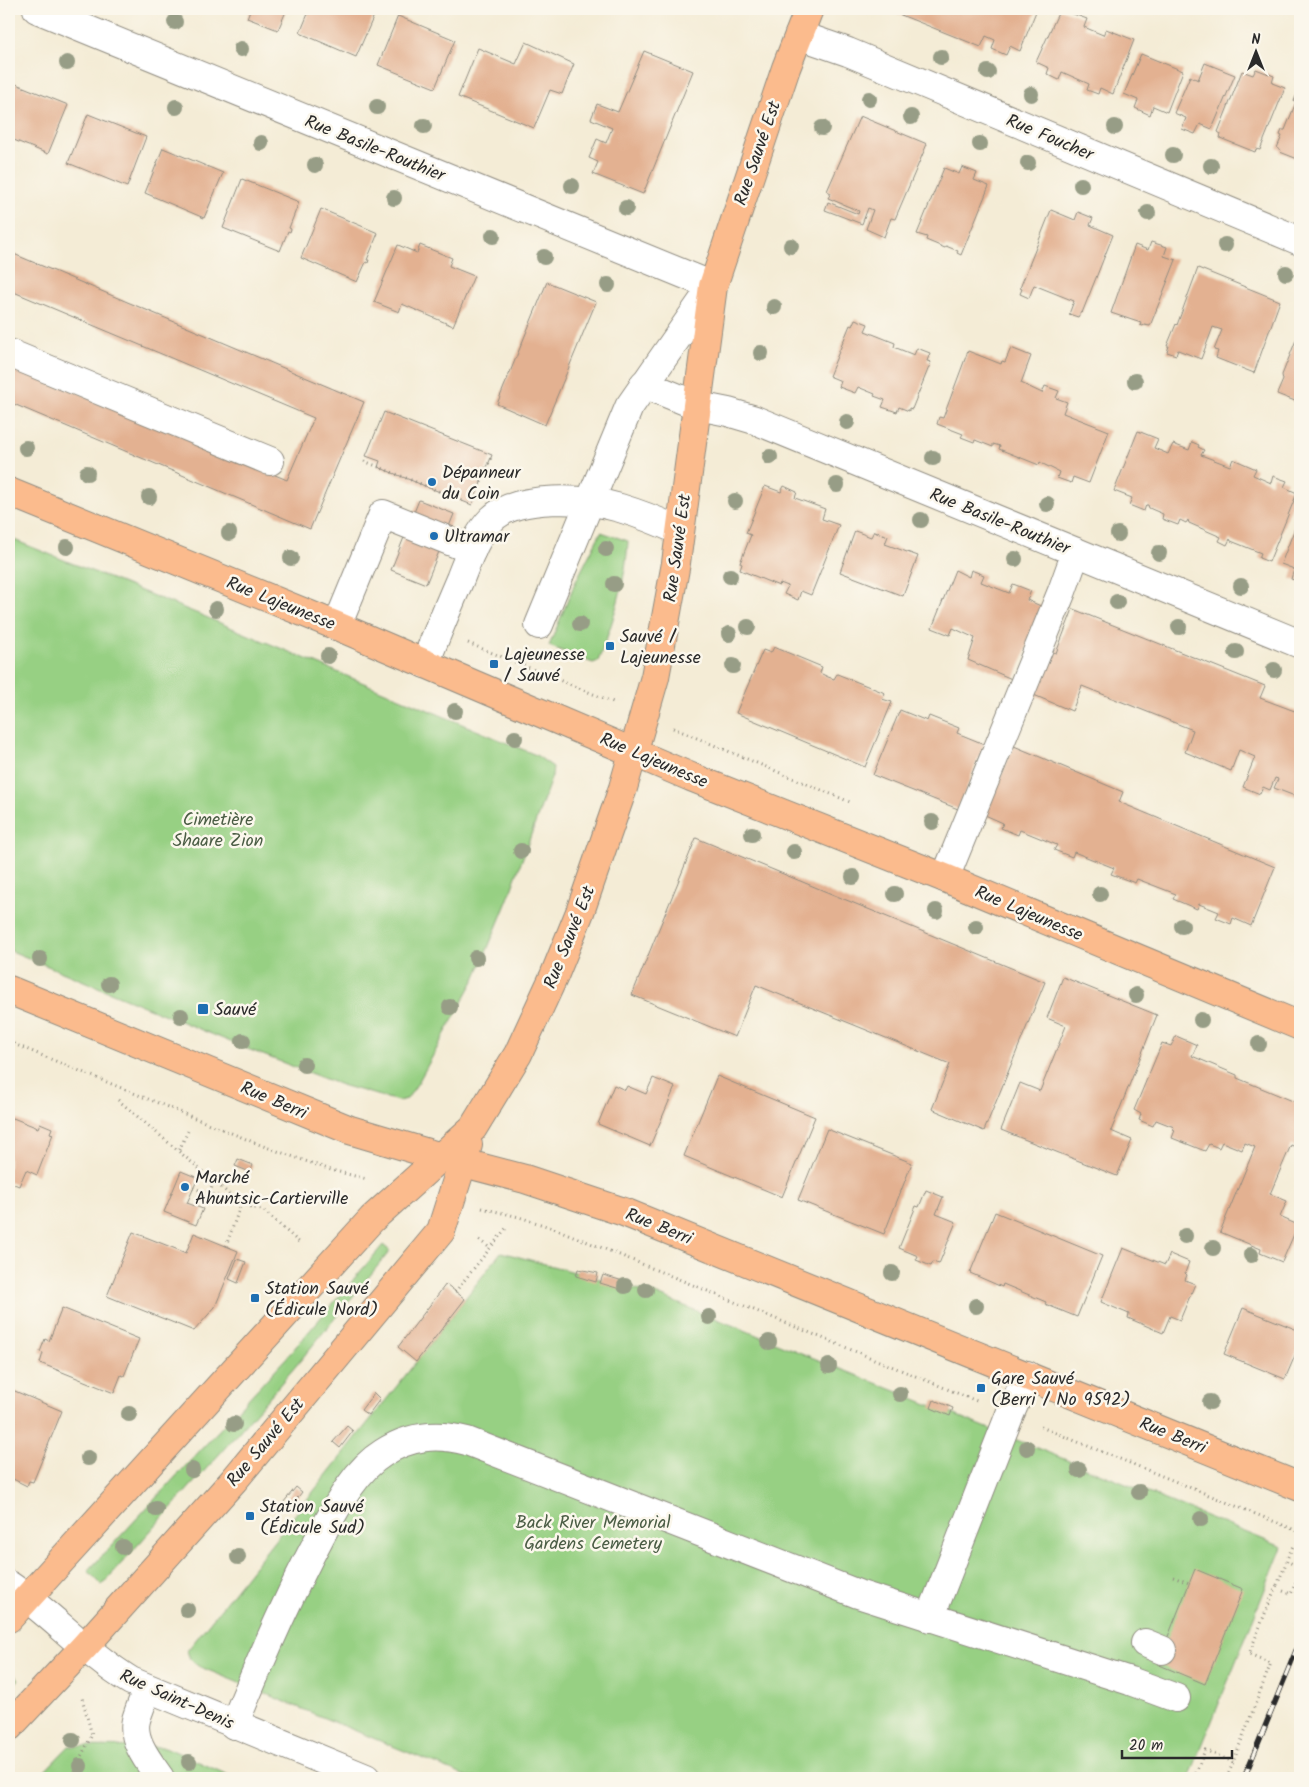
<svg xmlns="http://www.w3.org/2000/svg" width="1309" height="1787" font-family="Kalam,sans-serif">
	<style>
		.green { fill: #97d083; stroke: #617e57 }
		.building { fill: #e3b191 }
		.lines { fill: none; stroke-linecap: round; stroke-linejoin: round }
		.minor-casing { stroke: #908c80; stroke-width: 30 }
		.major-casing { stroke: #908c80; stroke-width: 30 }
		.path { stroke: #908c80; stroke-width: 3; stroke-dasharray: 1 4; stroke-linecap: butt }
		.minor { stroke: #fff; stroke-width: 28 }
		.major { stroke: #fbbb8d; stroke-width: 28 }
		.rail-casing { stroke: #2b2b2b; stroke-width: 5.5 }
		.rail { stroke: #fbf7ec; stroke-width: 4; stroke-dasharray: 11; stroke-linecap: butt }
		.path-bridge { stroke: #908c80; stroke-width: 3; stroke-dasharray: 1 4; stroke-linecap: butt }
		.tree { fill: #979d86 }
		.poi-dot { fill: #1f6fb2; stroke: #fbf7ec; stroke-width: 2 }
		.labels { text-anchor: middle; stroke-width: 5; stroke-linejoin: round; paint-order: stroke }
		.street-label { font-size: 18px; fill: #2b2b2b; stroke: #fbf7ec }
		.poi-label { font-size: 18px; fill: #2b2b2b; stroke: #fbf7ec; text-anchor: start }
		.park-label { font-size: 18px; fill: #4b5d45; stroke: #fbf7ec }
	</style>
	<rect width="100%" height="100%" fill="#fbf7ec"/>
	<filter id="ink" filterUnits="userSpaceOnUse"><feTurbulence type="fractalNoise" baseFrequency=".02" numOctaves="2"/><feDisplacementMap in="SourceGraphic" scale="10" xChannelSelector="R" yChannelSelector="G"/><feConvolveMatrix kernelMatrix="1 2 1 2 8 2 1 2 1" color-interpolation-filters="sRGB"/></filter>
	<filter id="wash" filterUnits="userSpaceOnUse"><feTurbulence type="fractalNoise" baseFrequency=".0096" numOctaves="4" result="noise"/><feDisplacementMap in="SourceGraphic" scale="20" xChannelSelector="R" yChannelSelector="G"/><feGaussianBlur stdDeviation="1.12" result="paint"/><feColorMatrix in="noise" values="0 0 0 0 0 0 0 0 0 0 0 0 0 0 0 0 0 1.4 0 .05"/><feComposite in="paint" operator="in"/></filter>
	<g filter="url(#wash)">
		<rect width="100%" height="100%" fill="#f4ecd6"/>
		<g class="green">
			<path d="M601,532L628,541C626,580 613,624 598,661L593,663L549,646L575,583Z"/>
			<polygon points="9,538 201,615 536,755 553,767 552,776 508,899 476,977 419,1081 407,1099 398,1101 341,1085 245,1048 9,950"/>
			<polygon points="383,1245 390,1251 295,1367 224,1449 102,1585 88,1571 287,1357"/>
			<polygon points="501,1252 655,1294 1282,1547 1189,1778 470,1778 198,1666 190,1659 187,1651 416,1362"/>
			<polygon points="9,1669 19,1679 9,1691"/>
			<polygon points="69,1746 165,1747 235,1778 38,1778"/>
		</g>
		<g id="blocks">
			<g class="building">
				<polygon points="247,9 287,9 278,30 247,18 250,10"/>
				<polygon points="310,9 371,9 376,11 356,57 300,33"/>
				<polygon points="886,9 1037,9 1020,51 1010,46 1006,55 992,49 995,40 986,36 981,47"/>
				<polygon points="1060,9 1087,19 1084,27 1103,35 1106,29 1134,40 1113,94 1100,88 1098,94 1087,90 1089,84 1062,72 1059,80 1047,74 1049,68 1036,62"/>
				<polygon points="398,16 455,40 435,88 378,65"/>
				<polygon points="526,42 574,64 562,94 550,90 534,128 458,97 478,48 516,64"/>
				<polygon points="644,51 693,71 643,194 593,174 598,162 589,158 597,139 606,143 612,128 591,119 597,104 618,112"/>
				<polygon points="1141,54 1183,71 1167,112 1153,106 1150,115 1135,108 1138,100 1124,94"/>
				<polygon points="1205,63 1235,75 1212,129 1200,124 1195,134 1182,129 1186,118 1174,113 1190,76 1198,80"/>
				<polygon points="1256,69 1274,76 1272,83 1285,88 1260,150 1256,149 1255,152 1220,138 1221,134 1218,132 1242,71 1253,75"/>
				<polygon points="11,82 68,105 48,154 9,138 9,86"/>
				<polygon points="1300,92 1300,160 1280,152 1281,150 1277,148 1282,136 1280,135 1282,130 1285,130 1296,102 1294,101 1296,96 1298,97"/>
				<polygon points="88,114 146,137 127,187 68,163"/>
				<polygon points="860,116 927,144 895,219 891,218 884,237 866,229 873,210 868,208 862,224 825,210 828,202 858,214 859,211 828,198 831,193 827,191"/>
				<polygon points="163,148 223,173 204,218 145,193"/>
				<polygon points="962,167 977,173 974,180 989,186 961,255 957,253 958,251 946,246 945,248 926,240 927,237 917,234 944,168 959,174"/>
				<polygon points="242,179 299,202 289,228 291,229 290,232 288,231 280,251 223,228"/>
				<polygon points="321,209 378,233 367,260 369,260 368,263 366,262 357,282 301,258"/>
				<polygon points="1051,210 1075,220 1078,212 1093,218 1090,225 1113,235 1082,313 1081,312 1078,317 1069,314 1074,301 1034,285 1029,298 1020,294 1022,289 1020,288"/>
				<polygon points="1151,242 1167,247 1164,256 1176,260 1150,326 1144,325 1143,326 1140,325 1141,323 1111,313 1135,245 1148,250"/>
				<polygon points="398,245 417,253 420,245 452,258 449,266 474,276 453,326 402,304 399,312 374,302"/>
				<polygon points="9,252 364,402 310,529 9,402 9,363 287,480 314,418 9,290"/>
				<polygon points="1198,268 1280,301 1254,373 1216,358 1218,351 1214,350 1222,330 1213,327 1201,359 1178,350 1176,355 1167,352 1169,346 1167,346 1176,324 1177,325"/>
				<polygon points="547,282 596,302 545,425 497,404"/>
				<polygon points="855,319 868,324 865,331 895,343 894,347 914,355 917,348 930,353 927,361 931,362 912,409 909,408 909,411 899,407 897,412 882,407 885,400 874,396 875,394 858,387 855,393 839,387 841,381 829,376 850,325 852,326"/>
				<polygon points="1300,330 1300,403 1277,394 1283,380 1282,375"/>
				<polygon points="1011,348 1031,356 1021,383 1042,393 1045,386 1059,391 1056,398 1067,402 1063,413 1109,431 1089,483 1073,477 1071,483 1057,478 1059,472 1043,464 1040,462 1039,465 999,449 1000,446 993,444 993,447 975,440 974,442 961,437 963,434 937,424 939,417 943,418 968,351 1001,364 1002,361 1005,362"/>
				<polygon points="384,412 492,455 472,505 378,467 380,461 366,456"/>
				<polygon points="1138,431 1158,439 1154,448 1168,454 1173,444 1189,450 1192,442 1199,445 1198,447 1204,450 1201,455 1230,466 1233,459 1256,469 1253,475 1271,483 1273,476 1287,481 1284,487 1297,493 1269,562 1259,558 1261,553 1231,541 1230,539 1227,545 1219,541 1221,537 1189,523 1188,520 1186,523 1180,520 1178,525 1162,519 1163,514 1149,508 1148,505 1146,505 1144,511 1129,505 1132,498 1114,491"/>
				<polygon points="765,486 781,492 784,486 797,492 795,498 825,509 822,519 839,525 811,595 801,591 798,600 784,594 788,586 780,583 779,586 740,570 742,564 740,563 751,535 746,533"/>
				<polygon points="419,500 454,514 426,584 391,570"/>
				<polygon points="1300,515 1300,582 1291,579 1294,569 1281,564"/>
				<polygon points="855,531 871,537 874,531 888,536 885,544 918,556 903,596 840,572"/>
				<polygon points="955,570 969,577 971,570 984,575 981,582 1009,593 1013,584 1031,591 1027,600 1043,607 1014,680 968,660 975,638 953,628 950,635 932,628"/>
				<polygon points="1073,609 1265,686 1260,698 1300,713 1300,798 1274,788 1278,779 1275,778 1270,790 1263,787 1260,794 1243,787 1255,757 1239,750 1231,771 1185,752 1193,730 1082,686 1072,711 1029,693 1046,650 1056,653"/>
				<polygon points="774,647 822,667 820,673 828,677 834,679 837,674 885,693 882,699 892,702 865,767 736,713 763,650 771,653"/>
				<polygon points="900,710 927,721 929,716 959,728 957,733 984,744 958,809 873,775"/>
				<polygon points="1014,746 1123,792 1119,802 1275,867 1251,926 1233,918 1231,924 1216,918 1219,912 1199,904 1197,909 1173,899 1176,894 1137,879 1135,883 1111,874 1114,868 1074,852 1072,857 1054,850 1057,845 1020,830 1018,835 1001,828 1003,823 985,815"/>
				<polygon points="696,838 1045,982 984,1131 932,1109 950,1064 756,985 735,1037 632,995"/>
				<polygon points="1063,977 1157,1015 1111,1131 1132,1140 1117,1176 1001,1130 1020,1083 1040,1091 1066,1026 1047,1018"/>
				<polygon points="1176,1036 1197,1045 1192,1056 1237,1075 1237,1078 1300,1104 1300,1149 1291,1145 1270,1194 1287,1201 1280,1217 1298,1225 1282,1262 1260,1253 1261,1249 1220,1232 1255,1147 1245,1143 1242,1150 1222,1142 1219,1148 1209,1144 1205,1151 1172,1138 1175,1130 1173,1129 1174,1127 1156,1120 1153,1126 1139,1120 1141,1114 1134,1110 1162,1043 1171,1046"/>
				<polygon points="717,1076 815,1117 782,1197 684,1156"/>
				<polygon points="653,1078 675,1087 650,1146 598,1124 614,1085 625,1090 627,1086 646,1094"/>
				<polygon points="13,1118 38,1128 40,1123 52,1128 50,1133 53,1134 37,1175 26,1170 19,1186 9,1182 9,1127"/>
				<polygon points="827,1129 912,1163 884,1234 798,1200"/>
				<polygon points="238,1159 253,1165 250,1172 235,1166"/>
				<polygon points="181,1171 198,1178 187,1203 203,1209 196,1225 164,1212"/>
				<polygon points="926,1190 943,1197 936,1214 956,1222 939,1264 933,1262 931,1266 916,1260 918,1256 899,1248 916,1206 919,1207"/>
				<polygon points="995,1212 1102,1256 1077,1317 1045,1304 1046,1302 1003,1284 1002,1287 970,1273"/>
				<polygon points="133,1232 186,1253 194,1233 238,1251 215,1307 194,1331 107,1296"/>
				<polygon points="1123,1248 1165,1265 1170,1254 1189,1262 1185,1273 1187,1275 1185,1280 1195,1284 1180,1320 1170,1316 1163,1333 1128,1318 1129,1314 1101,1302"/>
				<polygon points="237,1259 246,1262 238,1283 229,1279"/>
				<polygon points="578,1269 598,1273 596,1282 576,1276"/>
				<polygon points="603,1275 623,1281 620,1289 600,1283"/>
				<polygon points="446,1284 465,1299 416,1362 398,1347"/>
				<polygon points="62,1308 139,1339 124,1376 121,1375 114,1393 40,1363 43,1353 40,1352 45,1339 49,1341"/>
				<polygon points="1243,1308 1300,1331 1300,1344 1285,1379 1224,1354"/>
				<polygon points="10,1389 62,1411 33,1482 29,1481 27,1486 9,1477 9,1393"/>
				<polygon points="374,1393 380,1399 368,1415 361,1410"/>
				<polygon points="934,1400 953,1408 950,1416 931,1408"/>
				<polygon points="347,1426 353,1431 340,1448 333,1442"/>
				<polygon points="296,1487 302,1492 289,1509 283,1503"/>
				<polygon points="1195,1569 1243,1589 1205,1684 1157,1664"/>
			</g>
		</g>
	</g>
	<g filter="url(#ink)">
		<use href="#blocks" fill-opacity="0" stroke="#908c80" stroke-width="1"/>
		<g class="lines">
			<g class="minor-casing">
				<g id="minor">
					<polyline points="37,9 713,286 629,407 539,625"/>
					<polyline points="799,35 848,52 1300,241"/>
					<polyline points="9,353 270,461"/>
					<polyline points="644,384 698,406 728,412 755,420 1300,644"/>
					<polyline points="337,626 383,514 472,550"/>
					<path d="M425,664C436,635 448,607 460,579C468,559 476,535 492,519C517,494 587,498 620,508C640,514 660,522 680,531"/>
					<polyline points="945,878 1062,591 1076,552"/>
					<path d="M9,1585C52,1614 86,1654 131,1681L366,1778"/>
					<polyline points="930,1618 1010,1414 1027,1375"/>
					<polyline points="1145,1643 1162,1650"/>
					<path d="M147,1689C144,1699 139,1709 136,1720C131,1740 149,1762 160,1778"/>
					<path d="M234,1725C260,1661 287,1598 320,1537C336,1508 354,1471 383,1453C410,1435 437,1433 467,1441L858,1594L1130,1681L1176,1698"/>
				</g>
			</g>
			<g class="major-casing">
				<g id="major">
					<polyline points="9,492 337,626 691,777 945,878 1300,1026"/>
					<polyline points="9,990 350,1130 441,1157 525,1179 624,1212 1300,1487"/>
					<polyline points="9,1618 372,1219 473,1128 518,1054 554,976 580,912 623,788 655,677 676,563 713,286 786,68 809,9"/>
					<polyline points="9,1727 85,1646 234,1480 441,1231 468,1145"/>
				</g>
			</g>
			<g class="path">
				<polyline points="364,461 463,501"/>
				<polyline points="479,487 492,455"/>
				<polyline points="468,643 613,702"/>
				<polyline points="673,728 850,802"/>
				<polyline points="9,1042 263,1146 331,1170 367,1179"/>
				<polyline points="118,1100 241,1204"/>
				<polyline points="179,1150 189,1129"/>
				<polyline points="193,1188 264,1211 301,1244"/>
				<polyline points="210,1193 214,1180"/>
				<polyline points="482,1208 519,1217 556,1229 979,1402"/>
				<polyline points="479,1240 490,1248"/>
				<polyline points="226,1246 241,1204"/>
				<polyline points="455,1292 507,1227"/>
				<polyline points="1041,1427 1300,1532"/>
				<polyline points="1288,1557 1293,1546"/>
				<polyline points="1173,1577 1189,1583"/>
				<polyline points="1277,1585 1287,1561 1300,1568"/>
				<polyline points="1283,1591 1291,1594 1300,1572"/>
				<polyline points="70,1778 92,1735 82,1698"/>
				<polyline points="1194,1778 1205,1750 1233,1762"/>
				<polyline points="1227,1778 1271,1663 1249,1654 1274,1591"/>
			</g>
			<use href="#minor" class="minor"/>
			<use href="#major" class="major"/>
			<g class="rail-casing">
				<polyline id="rail" points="1244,1778 1300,1641"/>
			</g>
			<use href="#rail" class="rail"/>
			<polyline class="path-bridge" points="1274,1591 1277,1585"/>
		</g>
		<g class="tree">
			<circle cx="175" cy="22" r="8"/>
			<circle cx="241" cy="49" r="8"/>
			<circle cx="941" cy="57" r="8"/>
			<circle cx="67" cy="63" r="8"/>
			<circle cx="988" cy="72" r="8"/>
			<circle cx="1031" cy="94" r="8"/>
			<circle cx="869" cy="99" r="8"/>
			<circle cx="176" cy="107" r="8"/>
			<circle cx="377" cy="107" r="8"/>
			<circle cx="911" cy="117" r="8"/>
			<circle cx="424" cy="126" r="8"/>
			<circle cx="1115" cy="127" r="8"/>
			<circle cx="822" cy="128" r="8"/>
			<circle cx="261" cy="143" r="8"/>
			<circle cx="980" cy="144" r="8"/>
			<circle cx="1173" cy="155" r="8"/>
			<circle cx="1028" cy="163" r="8"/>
			<circle cx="315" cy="165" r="8"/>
			<circle cx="1211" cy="166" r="8"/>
			<circle cx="1081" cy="185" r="8"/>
			<circle cx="572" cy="186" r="8"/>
			<circle cx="394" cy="198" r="8"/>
			<circle cx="626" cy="208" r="8"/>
			<circle cx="1148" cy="213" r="8"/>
			<circle cx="493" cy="236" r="8"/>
			<circle cx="1225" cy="245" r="8"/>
			<circle cx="791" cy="246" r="8"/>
			<circle cx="544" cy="257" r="8"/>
			<circle cx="1286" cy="273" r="8"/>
			<circle cx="608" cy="285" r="8"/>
			<circle cx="774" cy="307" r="8"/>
			<circle cx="761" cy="353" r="8"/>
			<circle cx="1135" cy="381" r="8"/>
			<circle cx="847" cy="422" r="8"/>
			<circle cx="26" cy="448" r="8"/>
			<circle cx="770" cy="457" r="8"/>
			<circle cx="933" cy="458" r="8"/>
			<circle cx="87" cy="473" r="8"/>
			<circle cx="837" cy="485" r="8"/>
			<circle cx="149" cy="497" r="8"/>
			<circle cx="735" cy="501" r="8"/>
			<circle cx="1047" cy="504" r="8"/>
			<circle cx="921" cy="520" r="8"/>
			<circle cx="229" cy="533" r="8"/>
			<circle cx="1118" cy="534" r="8"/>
			<circle cx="67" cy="547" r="8"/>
			<circle cx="606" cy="549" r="8"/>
			<circle cx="1159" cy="553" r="8"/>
			<circle cx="291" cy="558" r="8"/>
			<circle cx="1015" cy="559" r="8"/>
			<circle cx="730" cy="576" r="8"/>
			<circle cx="614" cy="584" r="8"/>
			<circle cx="1241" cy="586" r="8"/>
			<circle cx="1117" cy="602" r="8"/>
			<circle cx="216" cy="609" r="8"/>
			<circle cx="580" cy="624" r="8"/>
			<circle cx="748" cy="627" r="8"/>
			<circle cx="1179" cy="627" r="8"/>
			<circle cx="729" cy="634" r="8"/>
			<circle cx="1236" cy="652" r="8"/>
			<circle cx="328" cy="656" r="8"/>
			<circle cx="733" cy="666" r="8"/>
			<circle cx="1274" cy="670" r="8"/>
			<circle cx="455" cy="711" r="8"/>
			<circle cx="515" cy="738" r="8"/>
			<circle cx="932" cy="822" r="8"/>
			<circle cx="752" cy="834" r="8"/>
			<circle cx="521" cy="851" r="8"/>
			<circle cx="794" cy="852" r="8"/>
			<circle cx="853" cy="877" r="8"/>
			<circle cx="895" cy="894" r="8"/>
			<circle cx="1100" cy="894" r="8"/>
			<circle cx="936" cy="911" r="8"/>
			<circle cx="1182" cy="926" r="8"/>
			<circle cx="976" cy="927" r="8"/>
			<circle cx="476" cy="958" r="8"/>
			<circle cx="40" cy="959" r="8"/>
			<circle cx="109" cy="984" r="8"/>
			<circle cx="1136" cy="995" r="8"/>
			<circle cx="450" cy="1007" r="8"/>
			<circle cx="181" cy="1016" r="8"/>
			<circle cx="1201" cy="1020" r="8"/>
			<circle cx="243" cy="1041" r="8"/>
			<circle cx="1259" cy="1044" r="8"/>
			<circle cx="304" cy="1065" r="8"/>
			<circle cx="1185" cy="1236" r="8"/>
			<circle cx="1213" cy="1248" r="8"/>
			<circle cx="1251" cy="1255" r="8"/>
			<circle cx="892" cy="1273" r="8"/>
			<circle cx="625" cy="1286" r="8"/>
			<circle cx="646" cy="1290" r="8"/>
			<circle cx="976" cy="1306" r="8"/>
			<circle cx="709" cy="1317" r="8"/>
			<circle cx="769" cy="1342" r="8"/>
			<circle cx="829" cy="1366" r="8"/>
			<circle cx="900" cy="1394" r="8"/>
			<circle cx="1210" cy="1402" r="8"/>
			<circle cx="129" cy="1414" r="8"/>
			<circle cx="234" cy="1424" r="8"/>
			<circle cx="1027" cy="1448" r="8"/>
			<circle cx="88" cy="1458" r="8"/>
			<circle cx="192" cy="1470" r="8"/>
			<circle cx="1079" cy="1470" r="8"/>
			<circle cx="1139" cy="1492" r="8"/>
			<circle cx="156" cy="1509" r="8"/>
			<circle cx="1201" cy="1519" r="8"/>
			<circle cx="123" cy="1547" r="8"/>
			<circle cx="238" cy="1557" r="8"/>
			<circle cx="187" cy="1610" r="8"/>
			<circle cx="73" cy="1740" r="8"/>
			<circle cx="189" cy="1762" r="8"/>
			<circle cx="80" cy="1766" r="8"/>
		</g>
	</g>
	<g class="poi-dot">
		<circle cx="432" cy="482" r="5"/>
		<circle cx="434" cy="536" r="5"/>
		<rect x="605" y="641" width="10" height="10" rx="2.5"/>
		<rect x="489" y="659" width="10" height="10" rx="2.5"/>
		<rect x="197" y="1003" width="12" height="12" rx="2.5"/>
		<circle cx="185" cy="1187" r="5"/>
		<rect x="250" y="1293" width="10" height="10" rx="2.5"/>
		<rect x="976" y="1383" width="10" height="10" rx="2.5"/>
		<rect x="245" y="1511" width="10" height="10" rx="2.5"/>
	</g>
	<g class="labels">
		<g class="street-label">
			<text transform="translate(1050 137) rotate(23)" y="6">Rue Foucher</text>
			<text transform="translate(375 148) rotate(22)" y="6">Rue Basile-Routhier</text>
			<text transform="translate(757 153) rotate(-71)" y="6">Rue Sauvé Est</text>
			<text transform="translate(1000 521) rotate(22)" y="6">Rue Basile-Routhier</text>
			<text transform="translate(677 548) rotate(-82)" y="6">Rue Sauvé Est</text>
			<text transform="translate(281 603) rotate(22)" y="6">Rue Lajeunesse</text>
			<text transform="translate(654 760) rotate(23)" y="6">Rue Lajeunesse</text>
			<text transform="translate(1029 913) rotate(23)" y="6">Rue Lajeunesse</text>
			<text transform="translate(569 937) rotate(-68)" y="6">Rue Sauvé Est</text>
			<text transform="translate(274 1100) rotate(23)" y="6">Rue Berri</text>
			<text transform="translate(659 1226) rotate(22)" y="6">Rue Berri</text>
			<text transform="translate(1173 1435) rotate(22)" y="6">Rue Berri</text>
			<text transform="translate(265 1442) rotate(-50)" y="6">Rue Sauvé Est</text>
			<text transform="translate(177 1699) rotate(24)" y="6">Rue Saint-Denis</text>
		</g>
		<g class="poi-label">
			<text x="442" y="478">Dépanneur<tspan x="442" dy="21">du Coin</tspan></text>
			<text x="444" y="542">Ultramar</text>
			<text x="620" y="642">Sauvé /<tspan x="620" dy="21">Lajeunesse</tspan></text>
			<text x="504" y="660">Lajeunesse<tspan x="504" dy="21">/ Sauvé</tspan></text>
			<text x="214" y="1015">Sauvé</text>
			<text x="195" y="1183">Marché<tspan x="195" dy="21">Ahuntsic-Cartierville</tspan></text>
			<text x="265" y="1294">Station Sauvé<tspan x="265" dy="21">(Édicule Nord)</tspan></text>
			<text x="991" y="1384">Gare Sauvé<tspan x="991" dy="21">(Berri / No 9592)</tspan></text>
			<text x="260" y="1512">Station Sauvé<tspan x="260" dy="21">(Édicule Sud)</tspan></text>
		</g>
		<g class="park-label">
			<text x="218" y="825">Cimetière<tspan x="218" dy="21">Shaare Zion</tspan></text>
			<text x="593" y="1528">Back River Memorial<tspan x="593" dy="21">Gardens Cemetery</tspan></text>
		</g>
	</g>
	<rect width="1309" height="1787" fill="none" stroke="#fbf7ec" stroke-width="30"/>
	<g transform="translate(1256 52)" stroke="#fbf7ec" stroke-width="4" paint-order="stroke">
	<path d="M0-4L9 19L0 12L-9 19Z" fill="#2b2b2b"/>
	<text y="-8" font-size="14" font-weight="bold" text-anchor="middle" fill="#2b2b2b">N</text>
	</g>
	<path d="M1122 1750v8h110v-8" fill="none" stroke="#2b2b2b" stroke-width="2.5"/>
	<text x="1129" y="1750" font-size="15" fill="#2b2b2b" stroke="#fbf7ec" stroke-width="4" paint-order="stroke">20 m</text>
</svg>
